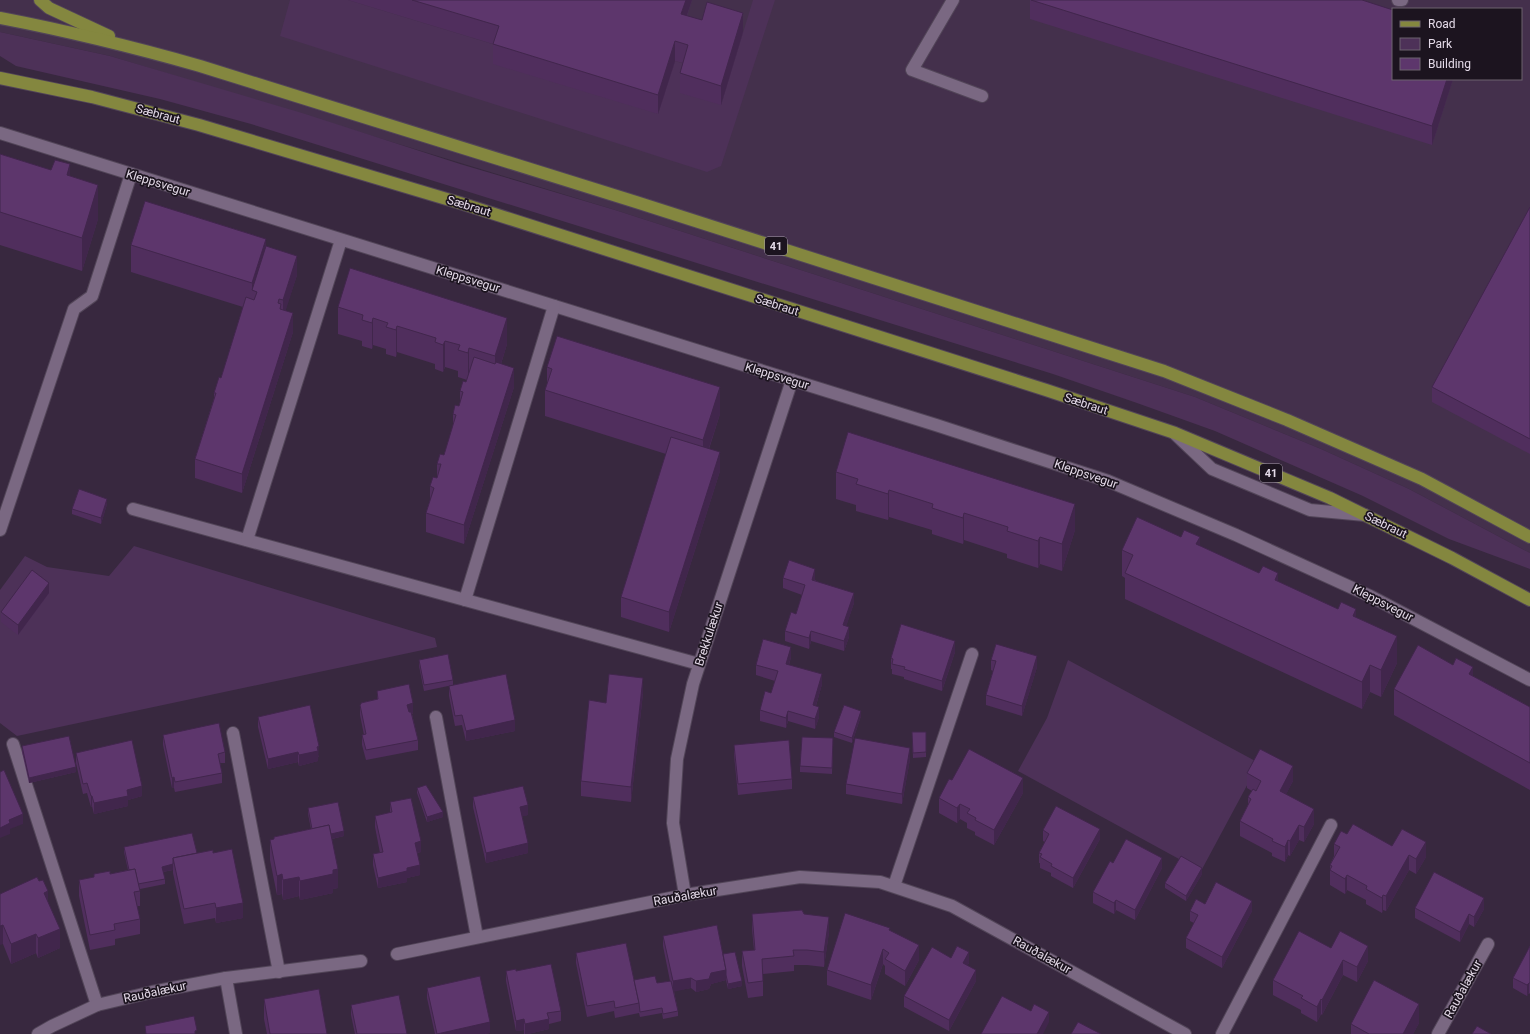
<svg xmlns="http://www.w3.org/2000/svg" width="1530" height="1034" font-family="Roboto,sans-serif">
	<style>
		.built { fill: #44304c; fill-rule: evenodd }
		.green { fill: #4d3158 }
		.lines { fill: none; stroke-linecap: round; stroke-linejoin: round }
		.minor-casing { stroke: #524558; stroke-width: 14 }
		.major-casing { stroke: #524558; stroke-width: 14 }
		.minor { stroke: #7a6882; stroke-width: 12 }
		.major { stroke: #84873f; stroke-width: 12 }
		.wall { fill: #502e5d }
		.shaded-wall { fill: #41264c }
		.building { fill: #5d366c; stroke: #41264c }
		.labels { text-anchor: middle; stroke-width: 3.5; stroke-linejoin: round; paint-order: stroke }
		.shield { fill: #1c141f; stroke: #a89fac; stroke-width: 1 }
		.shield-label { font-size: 11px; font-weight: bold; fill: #e4dae8 }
		.street-label { font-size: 12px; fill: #e4dae8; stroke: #1c141f }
	</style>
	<rect width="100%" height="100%" fill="#38283f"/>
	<path class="built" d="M0,0H1530V553L1409,489L1321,449L1195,397L615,210L110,56L0,32ZM1393,9H1521V79H1393Z"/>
	<g class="green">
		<polygon points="290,0 348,0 499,46 658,114 675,61 688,65 721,105 753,0 775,0 721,166 707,172 280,36"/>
		<polygon points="0,32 110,56 302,113 460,164 615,210 1195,397 1321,449 1409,489 1530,553 1530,569 1449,539 1363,496 1215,431 1137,403 1053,374 251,124 160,99 16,66 0,56"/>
		<polygon points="134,546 435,638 437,647 17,736 0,723 0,590 25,556 47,567 109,576"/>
		<polygon points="1068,660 1259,763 1201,871 1018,771 1047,718"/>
	</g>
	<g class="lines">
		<g class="minor-casing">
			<g id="minor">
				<polyline points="953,0 912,70 982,96"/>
				<polyline points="1398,0 1402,0"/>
				<polyline points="0,133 936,425 1108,481 1236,535 1370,596 1530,680"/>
				<polyline points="1175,434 1212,469 1310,510 1365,515"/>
				<polyline points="133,509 699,664"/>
				<polyline points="0,530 74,309 92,296 131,174"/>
				<polyline points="247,540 341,240"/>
				<polyline points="465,600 554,306"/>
				<polyline points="436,717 477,937"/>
				<polyline points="233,733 279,972"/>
				<polyline points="13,744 97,1005"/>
				<polyline points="894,886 972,654"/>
				<polyline points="685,895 673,823 677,759 693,684 792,380"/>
				<polyline points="397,954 685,895 800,877 880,882 952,906 1185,1034"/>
				<polyline points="226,978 236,1034"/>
				<polyline points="38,1034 52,1026 97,1005 152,992 226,978 361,961"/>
				<polyline points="1222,1034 1331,825"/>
				<polyline points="1438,1034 1488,944"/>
			</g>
		</g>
		<g class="major-casing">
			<g id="major">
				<polyline points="40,0 49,8 109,36"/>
				<path d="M0,18C68,31 133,47 200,66L636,202L1164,371L1287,420L1422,479L1530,537"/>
				<polyline points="0,78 92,97 199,125 460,203 1046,390 1175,433 1330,498 1452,558 1530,600"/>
			</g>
		</g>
		<use href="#minor" class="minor"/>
		<use href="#major" class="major"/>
	</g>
	<g class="wall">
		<polygon points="348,0 692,0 687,16 743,32 721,105 680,93 680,73 683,63 675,61 658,114 493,64 493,44"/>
		<polygon points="1030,0 1362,0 1393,79 1453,79 1432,145 1030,19"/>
		<polygon points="0,154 70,176 98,219 82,271 0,245"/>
		<polygon points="1530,207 1530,454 1432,402 1432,387"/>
		<polygon points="131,245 266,246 297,275 285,311 293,332 242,493 195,478 195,459 214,398 214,393 221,378 243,307 131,272"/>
		<polygon points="338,307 507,344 501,364 514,387 464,544 426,532 426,513 430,501 430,486 437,478 437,464 444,455 453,426 453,414 459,406 460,404 460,391 466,382 467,380 458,377 458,371 445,367 443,372 435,369 435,364 397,352 396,357 386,354 386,349 373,345 372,349 362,346 362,341 338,334"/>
		<polygon points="547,367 720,414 709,449 720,471 669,632 621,617 621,597 666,454 545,416 545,390 547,385"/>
		<polygon points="836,472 1075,530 1062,571 1040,564 1038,568 1007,558 1007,554 964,540 963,544 932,534 932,530 889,517 888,520 856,511 856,505 836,499"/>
		<polygon points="107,504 101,524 72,514 72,509"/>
		<polygon points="1200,546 1356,618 1397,663 1381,697 1370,692 1362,709 1125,599 1125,578 1122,576 1122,550"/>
		<polygon points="783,578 815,579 815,580 854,603 846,626 849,637 844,651 811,641 809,649 785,641 785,631 796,614 802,595 783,588"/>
		<polygon points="49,593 18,635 1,622 1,612"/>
		<polygon points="955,652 942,691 904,679 904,677 892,674 892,669 891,669 891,658"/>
		<polygon points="791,657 789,665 822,684 816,706 819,717 815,729 788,721 786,728 760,721 760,710 771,693 775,681 756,675 756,665"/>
		<polygon points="419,660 453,680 453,685 424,691 419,666"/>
		<polygon points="991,660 1037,667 1022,716 986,705 986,695 993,671 991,670"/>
		<polygon points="1473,676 1530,707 1530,790 1394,715 1394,689"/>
		<polygon points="449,686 515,731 466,741 462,725 455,726 449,696"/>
		<polygon points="377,691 413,713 412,714 418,740 418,750 366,760 362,745 362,735 364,735 360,715 360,705 361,705 361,703 377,699"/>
		<polygon points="643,693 631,802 581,796 581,781 606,703"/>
		<polygon points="861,716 852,743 834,737 834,732"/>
		<polygon points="258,717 319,756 318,757 318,761 299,766 298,762 268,769 258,727"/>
		<polygon points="912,732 926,732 926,757 913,758"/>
		<polygon points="163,735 225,752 225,763 220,763 222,773 222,783 175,792 174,788 172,788 163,745"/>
		<polygon points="833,743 832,774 800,772 800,766"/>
		<polygon points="734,745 792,779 792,789 738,795 734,755"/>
		<polygon points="22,746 76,772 29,783 22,752"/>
		<polygon points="76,753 142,796 128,800 128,806 94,814 92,806 91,807 87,793 83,794 76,763"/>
		<polygon points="910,759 902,804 846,794 846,784"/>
		<polygon points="1247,773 1293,781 1286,794 1314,824 1304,842 1299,840 1290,856 1288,855 1285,862 1272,856 1272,853 1240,836 1240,821 1248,805 1248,797 1252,791 1247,788"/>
		<polygon points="952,780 1023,793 994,845 975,835 975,832 967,828 967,823 960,819 957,823 939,813 939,798"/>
		<polygon points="417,788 443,817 427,822 417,793"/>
		<polygon points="473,797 528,815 522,816 528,853 486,863 473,807"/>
		<polygon points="390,802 421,852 417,853 420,875 407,878 407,882 378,888 373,865 373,854 380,853 375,827 375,816 390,813"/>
		<polygon points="308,808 344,836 332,839 338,888 333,889 333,893 300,900 299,896 283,900 282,894 277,895 270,860 270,840 274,840 274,837 311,829 308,814"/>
		<polygon points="1043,830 1100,839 1073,888 1051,876 1051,873 1040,868 1040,863 1039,863 1039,853 1045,842 1043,841"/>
		<polygon points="1347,834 1392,846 1426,857 1416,874 1409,870 1386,911 1383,910 1382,913 1366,904 1366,900 1347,890 1345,894 1330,885 1330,865 1334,856 1334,844"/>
		<polygon points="124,847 197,853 213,853 243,918 216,923 215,918 184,924 173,873 173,870 163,872 165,879 165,884 140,889 140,906 137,906 140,919 140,934 115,939 115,945 90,950 79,896 79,880 94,877 94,874 110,874 128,870 124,852"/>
		<polygon points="1113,863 1162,868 1135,920 1116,910 1114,914 1093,903 1093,892"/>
		<polygon points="1202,874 1186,901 1165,888 1165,883"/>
		<polygon points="0,894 48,902 60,948 38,958 36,953 11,964 3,944"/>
		<polygon points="1415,908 1484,909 1474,927 1469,924 1460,942 1415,918"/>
		<polygon points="1190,911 1252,911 1222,968 1186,948 1186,938 1194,923 1190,921"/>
		<polygon points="752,914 804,914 829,932 824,967 807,965 794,965 794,971 763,974 763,996 748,998 742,966 742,951 754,950 752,929"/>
		<polygon points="890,930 919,960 905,986 885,974 885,966 883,964 871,1000 827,985 827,970"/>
		<polygon points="663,936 723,954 742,986 728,989 726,980 711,984 709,989 696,992 691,988 674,991 678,1011 678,1016 663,1019 662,1013 640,1017 639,1013 615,1018 614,1011 587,1017 576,963 576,953 634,980 657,983 670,981 663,946"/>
		<polygon points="1530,946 1530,994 1529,993 1527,996 1513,988 1513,978"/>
		<polygon points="1331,948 1368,961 1357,982 1343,975 1322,1015 1321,1014 1317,1022 1301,1013 1301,1010 1273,995 1273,980"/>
		<polygon points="951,958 969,963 967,966 976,981 949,1031 904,1007 904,996"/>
		<polygon points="506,971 516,971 561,1011 561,1021 549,1024 549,1029 528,1034 524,1034 524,1030 516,1031 506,981"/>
		<polygon points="427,988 490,1033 484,1034 435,1034 427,998"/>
		<polygon points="264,999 327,1034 267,1034 264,1019"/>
		<polygon points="351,1005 407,1034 355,1034 351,1015"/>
		<polygon points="1419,1023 1413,1034 1351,1034 1351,1024"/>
	</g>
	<g class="shaded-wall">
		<polygon points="686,0 692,0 681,33 681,14"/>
		<polygon points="743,13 743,32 721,105 721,86"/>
		<polygon points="675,41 675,61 658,114 658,95"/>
		<polygon points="1447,79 1453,79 1432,145 1432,126"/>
		<polygon points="70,164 70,198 67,175"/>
		<polygon points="98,185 98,219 82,271 82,238"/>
		<polygon points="266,239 266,265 257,292 252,290 252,283"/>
		<polygon points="297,256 297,275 283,319 283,300"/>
		<polygon points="293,313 293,332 242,493 242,474"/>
		<polygon points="373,318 373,345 372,349 372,323"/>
		<polygon points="507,318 507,344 495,383 495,356"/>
		<polygon points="397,326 397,352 396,357 396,330"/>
		<polygon points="445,341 445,367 443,372 443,345"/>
		<polygon points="469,348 469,375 468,380 468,353"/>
		<polygon points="514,368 514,387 464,544 464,525"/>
		<polygon points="720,387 720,414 703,466 703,440"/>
		<polygon points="720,452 720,471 669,632 669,612"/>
		<polygon points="889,490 889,517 888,520 888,494"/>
		<polygon points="107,499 107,504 101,524 101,518"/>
		<polygon points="1075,504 1075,530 1062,571 1062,544"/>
		<polygon points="964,513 964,540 963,544 963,518"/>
		<polygon points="1040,537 1040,564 1038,568 1038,541"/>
		<polygon points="1200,537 1200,564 1196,544"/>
		<polygon points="815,569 815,579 812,590 812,580"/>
		<polygon points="1278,573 1278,600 1275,580"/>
		<polygon points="49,583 49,593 18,635 18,625"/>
		<polygon points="854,593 854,603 843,636 843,625"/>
		<polygon points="1356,609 1356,636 1353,616"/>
		<polygon points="849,627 849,637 844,651 844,641"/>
		<polygon points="811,631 811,641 809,649 809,638"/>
		<polygon points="1397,636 1397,663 1381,697 1381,670"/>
		<polygon points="955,641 955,652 942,691 942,681"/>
		<polygon points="791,647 791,657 786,674 786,664"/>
		<polygon points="1037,656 1037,667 1022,716 1022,706"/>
		<polygon points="1370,665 1370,692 1362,709 1362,682"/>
		<polygon points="1473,667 1473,693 1469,674"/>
		<polygon points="822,674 822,684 813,716 813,705"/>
		<polygon points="643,678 643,693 631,802 631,787"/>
		<polygon points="413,703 413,713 407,715 407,705"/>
		<polygon points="819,707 819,717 815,729 815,719"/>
		<polygon points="788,711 788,721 786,728 786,718"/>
		<polygon points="861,711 861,716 852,743 852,738"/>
		<polygon points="515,720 515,731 466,741 466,731"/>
		<polygon points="319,746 318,761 299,766 299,755"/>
		<polygon points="910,748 910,759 902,804 902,794"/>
		<polygon points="298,752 298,762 268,769 268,759"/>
		<polygon points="1293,766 1293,781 1280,806 1280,791"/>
		<polygon points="76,767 76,772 29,783 29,778"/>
		<polygon points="174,777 174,788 172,788 172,778"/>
		<polygon points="1023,778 1023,793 994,845 994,830"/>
		<polygon points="142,786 142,796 128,800 128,806 94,814 94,803 127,790"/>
		<polygon points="91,796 92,796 92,806 91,807"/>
		<polygon points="960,804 960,819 957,823 957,808"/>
		<polygon points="528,805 528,815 520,817 520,807"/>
		<polygon points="1314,809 1314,824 1304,842 1304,827"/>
		<polygon points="443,812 443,817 427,822 427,817"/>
		<polygon points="23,814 23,824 10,829 10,834 0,838 0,828 9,820"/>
		<polygon points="1299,825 1299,840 1290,856 1290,841"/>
		<polygon points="1100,829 1100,839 1073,888 1073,878"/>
		<polygon points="344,831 344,836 314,843 314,838"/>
		<polygon points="1288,840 1288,855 1285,862 1285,847"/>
		<polygon points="421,841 421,852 415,853 415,843"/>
		<polygon points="1426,842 1426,857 1416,874 1416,859"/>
		<polygon points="528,843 528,853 486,863 486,853"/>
		<polygon points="1409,855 1409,870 1386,911 1386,896"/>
		<polygon points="1162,858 1162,868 1135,920 1135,910"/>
		<polygon points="173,864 173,870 162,872 162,867"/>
		<polygon points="420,865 420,875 407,878 407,882 378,888 378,878 407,868"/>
		<polygon points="1202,868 1202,874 1186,901 1186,896"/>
		<polygon points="338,869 338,888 333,889 333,893 300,900 300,881 333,870"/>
		<polygon points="282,874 282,894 277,895 277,876"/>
		<polygon points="1347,875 1347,890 1345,894 1345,879"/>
		<polygon points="299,877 299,896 283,900 283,880"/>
		<polygon points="48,891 48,910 44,893"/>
		<polygon points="1383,895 1383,910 1382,913 1382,898"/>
		<polygon points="1484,898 1484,909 1474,927 1474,917"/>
		<polygon points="1116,900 1116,910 1114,914 1114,903"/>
		<polygon points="1252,901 1252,911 1222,968 1222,957"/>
		<polygon points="243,903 243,918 216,923 216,908"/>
		<polygon points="1469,914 1469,924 1460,942 1460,932"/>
		<polygon points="829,917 829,932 824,967 824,952"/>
		<polygon points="3,925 3,944 0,945 0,926"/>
		<polygon points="60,929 60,948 38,958 38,938"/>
		<polygon points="36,934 36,953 11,964 11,944"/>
		<polygon points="919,945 919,960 905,986 905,971"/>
		<polygon points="1368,946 1368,961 1357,982 1357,967"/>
		<polygon points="883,949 883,964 871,1000 871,985"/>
		<polygon points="969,952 969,963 963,973 963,963"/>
		<polygon points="1343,960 1343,975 1322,1015 1322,1000"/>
		<polygon points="726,970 726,980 711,984 709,989 696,992 696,981 711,973"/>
		<polygon points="976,970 976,981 949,1031 949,1020"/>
		<polygon points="691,978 691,988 673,992 673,981"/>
		<polygon points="742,981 742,986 728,989 728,984"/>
		<polygon points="1529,983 1529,993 1527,996 1527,985"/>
		<polygon points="1321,999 1321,1014 1317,1022 1317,1007"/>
		<polygon points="1419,1004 1419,1023 1413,1034 1403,1034"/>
		<polygon points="1049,1012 1049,1022 1043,1034 1037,1034"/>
		<polygon points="524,1019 524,1030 516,1031 516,1021"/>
		<polygon points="549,1019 549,1029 528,1034 525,1034 525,1024"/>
		<polygon points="490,1022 490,1033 484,1034 437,1034"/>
	</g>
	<g class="building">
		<polygon points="412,0 686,0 681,14 702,20 707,2 743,13 721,86 680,73 688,45 675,41 658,95 493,44 499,26"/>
		<polygon points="1031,0 1362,0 1393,10 1393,79 1447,79 1432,126"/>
		<polygon points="0,154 51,170 55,160 70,164 67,175 98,185 82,238 0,212"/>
		<polygon points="145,201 266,239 252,283 131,245"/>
		<polygon points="1530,207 1530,439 1432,387"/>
		<polygon points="266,246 297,256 283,300 279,299 278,303 281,304 280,309 293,313 242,474 195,459 216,393 214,393 219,377 221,378 246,297 254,300 257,292 252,290"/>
		<polygon points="350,268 507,318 495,356 469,348 468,353 458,350 460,345 445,341 443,345 435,342 436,338 397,326 396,330 386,327 388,323 373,318 372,323 362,320 363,315 338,307"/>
		<polygon points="557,336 720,387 703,440 545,390 552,369 547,367"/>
		<polygon points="474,357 495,364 496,362 514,368 464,525 426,513 434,488 430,486 433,477 437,478 441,464 437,464 440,454 444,455 456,415 453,414 455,405 459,406 463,392 460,391 463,381 466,382"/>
		<polygon points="848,432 1075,504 1062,544 1040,537 1038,541 1007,531 1008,527 964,513 963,518 932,508 933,504 889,490 888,494 856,484 858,479 836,472"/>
		<polygon points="671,437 720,452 669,612 621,597"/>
		<polygon points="79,489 107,499 101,518 72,509"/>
		<polygon points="1137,517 1181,537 1184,530 1200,537 1196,544 1259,573 1263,566 1278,573 1275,580 1338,609 1341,602 1356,609 1353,616 1397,636 1381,670 1370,665 1362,682 1125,573 1133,555 1122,550"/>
		<polygon points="789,560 815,569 812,580 854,593 843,625 849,627 844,641 811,631 809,638 785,631 791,612 796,614 805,585 783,578"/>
		<polygon points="32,570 49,583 18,625 1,612"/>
		<polygon points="901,624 955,641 942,681 904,669 905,667 892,664 893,659 891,658"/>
		<polygon points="763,639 791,647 786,664 822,674 813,705 819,707 815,719 788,711 786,718 760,710 765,691 771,693 778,671 756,665"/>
		<polygon points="996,644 1037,656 1022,706 986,695 996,661 991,660"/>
		<polygon points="1418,645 1453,665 1456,658 1473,667 1469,674 1530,707 1530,763 1394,689"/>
		<polygon points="448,654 453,680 424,685 419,660"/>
		<polygon points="506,674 515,720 466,731 462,715 455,716 449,686"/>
		<polygon points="609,674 643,678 631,787 581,781 589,700 606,703"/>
		<polygon points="409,684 413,703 407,705 409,712 411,712 418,740 366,750 362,735 366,734 360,705 361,704 361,703 378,699 377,691"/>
		<polygon points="310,705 319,746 317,747 318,751 299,755 298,752 268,759 258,717"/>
		<polygon points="844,705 861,711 852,738 834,732"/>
		<polygon points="219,723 225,752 218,754 222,773 175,782 174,777 172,778 163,735"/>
		<polygon points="912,732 926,732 926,752 913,753"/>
		<polygon points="69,736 76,767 29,778 22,746"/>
		<polygon points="802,737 833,738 832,768 800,766"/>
		<polygon points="855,738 910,748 902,794 846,784"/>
		<polygon points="132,740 142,786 127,790 128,796 94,803 92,796 91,796 87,783 83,784 76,753"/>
		<polygon points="789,740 792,779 738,784 734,745"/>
		<polygon points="969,749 1023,778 994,830 975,820 976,818 967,813 970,809 960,804 957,808 939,798 949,779 952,780"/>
		<polygon points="1260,749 1293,766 1280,791 1314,809 1304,827 1299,825 1290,841 1288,840 1285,847 1272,841 1273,839 1240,821 1251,799 1248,797 1253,789 1256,791 1261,781 1247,773"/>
		<polygon points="4,770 23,814 9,820 10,823 0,828 0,772"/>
		<polygon points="426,785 443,812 427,817 417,788"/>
		<polygon points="523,786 528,805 520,807 528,843 486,853 473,797"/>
		<polygon points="411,798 421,841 415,843 420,865 407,868 407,871 378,878 373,854 383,852 375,816 392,812 390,802"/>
		<polygon points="338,802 344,831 331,834 329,825 312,829 308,808"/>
		<polygon points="1056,806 1100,829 1073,878 1051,866 1052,864 1040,857 1042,854 1039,853 1049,834 1043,830"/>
		<polygon points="1353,824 1392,846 1402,829 1426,842 1416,859 1409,855 1386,896 1383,895 1382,898 1366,889 1367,886 1347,875 1345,879 1330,870 1332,866 1330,865 1340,847 1334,844 1341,831 1347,834"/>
		<polygon points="329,825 338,869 333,870 333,874 300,881 299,877 283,880 282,874 277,876 270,840 274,839 274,837"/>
		<polygon points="192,833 197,853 173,858 173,864 162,867 165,879 138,884 135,869 129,870 124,847"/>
		<polygon points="1126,839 1162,858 1135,910 1116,900 1114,903 1093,892 1110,861 1113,863"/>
		<polygon points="232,849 243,903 216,908 215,903 184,909 173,858 213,850 213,853"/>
		<polygon points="1181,856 1202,868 1186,896 1165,883"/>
		<polygon points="135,869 140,891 134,892 140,919 114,924 115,930 90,935 79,880 94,877 94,874 110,871 110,874"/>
		<polygon points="1434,872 1484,898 1474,917 1469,914 1460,932 1415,908"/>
		<polygon points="37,877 39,881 43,880 48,891 44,893 60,929 38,938 36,934 11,944 3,925 0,926 0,894"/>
		<polygon points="1216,882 1252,901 1222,957 1186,938 1198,915 1190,911 1196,899 1205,904"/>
		<polygon points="802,910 804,914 829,917 824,952 807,950 793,950 794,956 762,959 763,981 748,983 742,951 755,950 752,914"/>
		<polygon points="845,913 890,928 889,930 919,945 905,971 885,959 889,953 883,949 871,985 827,970"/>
		<polygon points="717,925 726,970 711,973 709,979 696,981 691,978 673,981 663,936"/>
		<polygon points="1299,931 1331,948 1340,931 1368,946 1357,967 1343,960 1322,1000 1321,999 1317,1007 1301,998 1303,996 1273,980"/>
		<polygon points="626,943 639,1003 615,1008 614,1001 587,1006 576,953"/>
		<polygon points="957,946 969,952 963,963 976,970 949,1020 904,996 932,947 951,958"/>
		<polygon points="1530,946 1530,983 1529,983 1527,985 1513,978"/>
		<polygon points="735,952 742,981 728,984 726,975 726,970 723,954"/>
		<polygon points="551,964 561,1011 547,1013 549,1019 525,1024 524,1019 516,1021 506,971 516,969 516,971"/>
		<polygon points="480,976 490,1022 437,1034 427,988"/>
		<polygon points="655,976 657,983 671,981 678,1011 663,1014 662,1008 640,1012 639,1003 634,980"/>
		<polygon points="1374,980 1419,1004 1403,1034 1369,1034 1351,1024"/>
		<polygon points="319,989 327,1034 270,1034 264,999"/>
		<polygon points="399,995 407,1034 357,1034 351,1005"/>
		<polygon points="1002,996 1031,1011 1034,1004 1049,1012 1037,1034 981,1034"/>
		<polygon points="194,1016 197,1030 195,1031 195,1034 146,1034 145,1026"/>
		<polygon points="1078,1022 1101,1034 1071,1034"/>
		<polygon points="1477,1026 1491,1034 1472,1034"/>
	</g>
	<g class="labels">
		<g class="shield">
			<rect x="765" y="237" width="22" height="18" rx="3"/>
			<rect x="1260" y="464" width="22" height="18" rx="3"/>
		</g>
		<g class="shield-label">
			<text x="776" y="250">41</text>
			<text x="1271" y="477">41</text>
		</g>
		<g class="street-label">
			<text transform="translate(158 114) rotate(15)" y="4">Sæbraut</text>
			<text transform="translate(158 183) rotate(17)" y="4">Kleppsvegur</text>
			<text transform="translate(469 206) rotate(17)" y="4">Sæbraut</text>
			<text transform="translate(468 279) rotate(17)" y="4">Kleppsvegur</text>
			<text transform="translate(777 305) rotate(18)" y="4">Sæbraut</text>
			<text transform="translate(777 376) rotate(17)" y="4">Kleppsvegur</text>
			<text transform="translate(1086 404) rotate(18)" y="4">Sæbraut</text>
			<text transform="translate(1086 474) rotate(19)" y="4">Kleppsvegur</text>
			<text transform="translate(1386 525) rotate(26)" y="4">Sæbraut</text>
			<text transform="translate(1383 603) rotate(27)" y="4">Kleppsvegur</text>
			<text transform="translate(709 634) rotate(-72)" y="4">Brekkulækur</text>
			<text transform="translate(685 896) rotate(-10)" y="4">Rauðalækur</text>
			<text transform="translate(1042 955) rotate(29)" y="4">Rauðalækur</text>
			<text transform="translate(1463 989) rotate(-61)" y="4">Rauðalækur</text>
			<text transform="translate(155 992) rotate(-12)" y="4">Rauðalækur</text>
		</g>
	</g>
	<rect x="1392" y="8" width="130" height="72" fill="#1c141f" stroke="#6c636f"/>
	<rect x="1400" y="21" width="20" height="6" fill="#84873f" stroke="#6c636f"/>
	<text x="1428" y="28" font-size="12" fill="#e4dae8">Road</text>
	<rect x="1400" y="38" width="20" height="12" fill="#4d3158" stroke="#6c636f"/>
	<text x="1428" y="48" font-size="12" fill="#e4dae8">Park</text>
	<rect x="1400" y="58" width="20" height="12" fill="#5d366c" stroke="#6c636f"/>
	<text x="1428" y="68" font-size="12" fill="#e4dae8">Building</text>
</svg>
